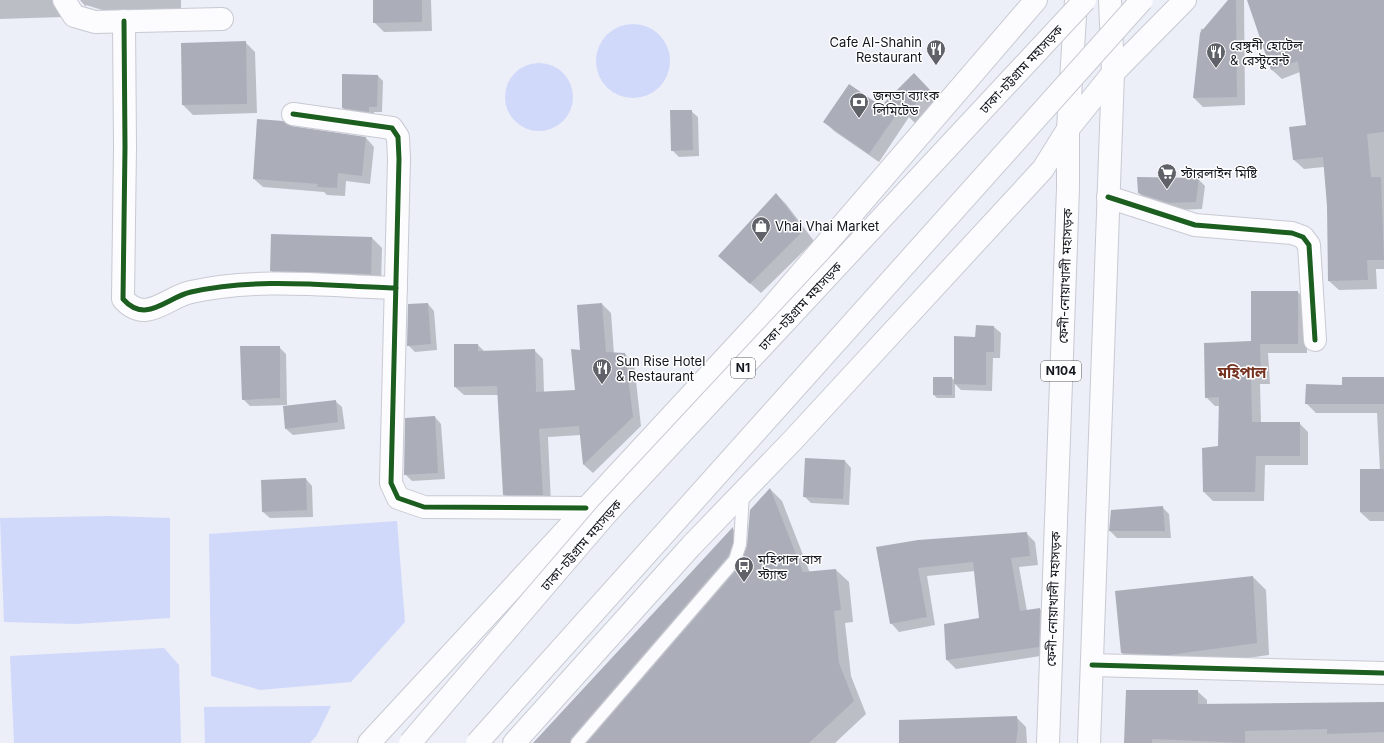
<svg xmlns="http://www.w3.org/2000/svg" width="1384" height="743" font-family="Inter,'Noto Sans Bengali',sans-serif">
	<style>
		.water { fill: #d1d9fa }
		.shadow { fill: #0003; fill-rule: evenodd }
		.building { fill: #abaeb9 }
		.lines { fill: none; stroke-linecap: round; stroke-linejoin: round }
		.service-casing { stroke: #c8cad3; stroke-width: 14 }
		.minor-casing { stroke: #c8cad3; stroke-width: 24 }
		.trunk-casing { stroke: #c8cad3; stroke-width: 24 }
		.service { stroke: #fcfcfe; stroke-width: 12 }
		.minor { stroke: #fcfcfe; stroke-width: 22 }
		.trunk { stroke: #fcfcfe; stroke-width: 22 }
		.trunk-bridge-casing { stroke: #c8cad3; stroke-width: 24; stroke-linecap: butt }
		.trunk-bridge { stroke: #fcfcfe; stroke-width: 22 }
		.cycleway-casing { stroke: #fff; stroke-width: 8 }
		.cycleway { stroke: #1b5e20; stroke-width: 5 }
		.labels { text-anchor: middle; stroke-width: 3; stroke-linejoin: round; paint-order: stroke }
		.shield { fill: #fff; stroke: #5a5c62; stroke-width: 1 }
		.shield-label { font-size: 12px; font-weight: bold; fill: #14161e }
		.poi-label { font-size: 13px; fill: #14161e; stroke: #fff; text-anchor: start }
		.street-label { font-size: 13px; fill: #14161e; stroke: #fff }
		.quarter-label { font-size: 15px; font-weight: bold; fill: #763221; stroke: #fff }
	</style>
	<rect width="100%" height="100%" fill="#eceef8"/>
	<g class="water">
		<circle cx="633" cy="61" r="37"/>
		<circle cx="539" cy="97" r="34"/>
		<polygon points="110,516 170,518 170,618 76,624 4,622 0,518"/>
		<polygon points="397,521 405,622 351,682 260,690 211,676 209,534"/>
		<polygon points="164,648 179,665 181,743 14,743 10,656"/>
		<polygon points="331,706 317,735 310,743 205,743 204,707"/>
	</g>
	<g class="shadow">
		<polygon points="0,0 66,0 63,17 0,19"/>
		<path d="M80,0H181V17L93,15ZM86,5L102,10L101,12L86,7Z"/>
		<polygon points="374,0 431,0 432,31 384,32 374,22"/>
		<polygon points="1229,0 1244,0 1245,105 1203,107 1194,98 1201,29 1204,29"/>
		<polygon points="1249,0 1384,0 1384,269 1376,269 1377,289 1339,290 1329,281 1328,206 1324,167 1304,169 1294,160 1290,128 1307,126 1300,72 1282,79 1272,70"/>
		<polygon points="245,42 255,52 257,113 193,115 183,105"/>
		<polygon points="914,75 938,99 915,123 909,117 879,162 834,131 825,122 881,107"/>
		<polygon points="378,76 383,81 382,112 374,112 374,117 348,113 343,108"/>
		<polygon points="691,111 698,117 699,156 679,157 672,150"/>
		<polygon points="291,127 366,138 374,147 370,184 346,181 345,196 327,195 324,192 263,187 254,179"/>
		<polygon points="1198,179 1205,186 1202,209 1176,210 1146,200 1139,193"/>
		<polygon points="776,194 786,204 814,241 761,293 719,256"/>
		<polygon points="372,238 382,248 381,284 281,281 271,271"/>
		<polygon points="1298,292 1307,301 1307,353 1268,353 1270,384 1260,384 1261,423 1299,423 1308,432 1308,465 1265,465 1264,501 1213,501 1204,492 1219,447 1220,406 1215,406 1206,397 1252,342"/>
		<polygon points="428,304 434,311 437,350 415,352 408,345"/>
		<polygon points="602,304 611,313 614,354 625,354 634,363 641,426 593,473 584,465 581,435 548,437 551,504 513,503 504,495 498,395 464,395 455,387 478,345 485,352 534,350 543,359 544,393 576,391 581,351"/>
		<polygon points="994,327 1001,333 1000,358 993,358 992,391 961,390 955,384 955,398 937,398 934,395 952,378 955,381 976,338"/>
		<polygon points="279,347 286,354 287,405 250,406 243,399"/>
		<polygon points="1384,378 1384,521 1370,521 1360,512 1380,470 1377,413 1316,413 1306,403 1343,386"/>
		<polygon points="335,401 342,407 345,429 293,435 286,429"/>
		<polygon points="435,417 441,424 445,479 412,481 405,474"/>
		<polygon points="845,461 851,468 849,505 811,503 804,496"/>
		<polygon points="306,479 312,486 313,517 270,518 263,512"/>
		<polygon points="770,489 782,501 810,573 836,570 849,582 853,622 845,623 851,676 866,714 835,743 534,743 734,529 745,541 745,554"/>
		<polygon points="1162,507 1169,514 1171,538 1117,538 1110,531"/>
		<polygon points="1026,533 1035,542 1038,565 1019,567 1027,611 1040,609 1049,617 1047,655 956,669 947,660 945,625 980,619 975,571 927,576 935,625 899,632 891,623 877,548"/>
		<polygon points="1253,577 1266,590 1269,655 1183,667 1135,666 1122,653"/>
		<polygon points="1197,691 1207,700 1207,705 1384,703 1384,743 1125,743"/>
		<polygon points="1016,717 1026,727 1027,743 900,743"/>
	</g>
	<g class="building">
		<polygon points="373,0 422,0 422,22 373,23"/>
		<polygon points="1228,0 1236,0 1237,97 1193,98 1200,33"/>
		<polygon points="1247,0 1384,0 1384,132 1367,134 1371,177 1381,177 1384,260 1367,260 1368,280 1328,281 1327,206 1323,157 1293,160 1289,127 1306,125 1298,61 1271,70"/>
		<polygon points="246,41 247,104 182,105 181,43"/>
		<polygon points="914,73 930,90 905,114 900,109 869,154 823,122 849,84 881,106"/>
		<polygon points="342,74 378,75 377,107 369,107 369,112 342,108"/>
		<polygon points="670,110 692,110 693,150 671,151"/>
		<polygon points="257,119 283,121 291,126 366,137 362,176 338,173 337,188 317,187 318,184 253,179"/>
		<polygon points="1137,177 1199,178 1196,202 1169,203 1138,193"/>
		<polygon points="776,193 804,230 750,284 718,256"/>
		<polygon points="271,234 372,237 371,274 270,271"/>
		<polygon points="1251,291 1298,291 1298,344 1260,344 1261,375 1251,376 1252,422 1300,422 1300,456 1256,456 1255,492 1203,492 1202,448 1218,446 1219,397 1205,398 1204,343 1251,341"/>
		<polygon points="428,303 431,344 407,346 408,304"/>
		<polygon points="602,303 606,352 625,353 633,417 583,465 579,426 539,429 543,495 503,495 497,386 454,387 454,344 478,344 478,351 535,349 536,392 575,390 571,349 580,350 577,305"/>
		<polygon points="976,325 994,326 994,352 986,352 986,385 954,384 954,336 975,337"/>
		<polygon points="240,346 280,346 280,398 242,400"/>
		<rect x="933" y="377" width="19" height="18"/>
		<polygon points="1342,377 1384,377 1384,404 1305,404 1306,384 1342,385"/>
		<polygon points="336,400 338,422 285,429 283,406"/>
		<polygon points="435,416 438,473 404,475 405,418"/>
		<polygon points="805,458 845,460 843,499 803,497"/>
		<rect x="1360" y="469" width="24" height="43"/>
		<polygon points="306,478 307,510 262,512 261,480"/>
		<polygon points="770,488 803,572 836,569 841,610 834,611 839,663 854,701 809,743 587,743 741,565 747,545 750,510"/>
		<polygon points="1163,506 1165,531 1109,531 1111,510"/>
		<polygon points="733,527 733,543 728,556 571,738 570,743 533,743"/>
		<polygon points="1027,532 1030,556 1011,558 1020,611 1040,608 1039,647 946,660 944,624 979,618 973,562 918,568 927,617 890,624 876,547 918,540"/>
		<polygon points="1253,576 1257,643 1169,655 1121,653 1115,591"/>
		<polygon points="1126,690 1198,690 1198,704 1384,702 1384,732 1327,734 1327,729 1245,731 1245,743 1152,739 1152,743 1124,743"/>
		<polygon points="1017,716 1018,729 1016,743 899,743 899,720"/>
	</g>
	<g class="lines">
		<g class="service-casing">
			<polyline id="service" points="577,743 735,560 740,544 743,493"/>
		</g>
		<g class="minor-casing">
			<g id="minor">
				<polyline points="64,0 74,16 95,22 222,19"/>
				<path d="M124,21L125,147L123,299C146,325 167,297 191,292C258,277 329,286 396,288"/>
				<polyline points="293,114 392,128 398,137 399,159 391,483 398,498 424,507 586,508"/>
				<polyline points="1108,197 1195,225 1292,233 1303,237 1309,245 1315,340"/>
				<polyline points="1092,665 1383,673"/>
			</g>
		</g>
		<g class="trunk-casing">
			<g id="trunk">
				<polyline points="369,743 765,315 1036,0"/>
				<polyline points="514,743 691,546 793,440 1043,169 1068,129 1113,73 1185,0"/>
				<polyline points="1048,743 1068,188 1068,129 1076,0"/>
				<polyline points="1089,743 1113,73 1110,0"/>
			</g>
		</g>
		<use href="#service" class="service"/>
		<use href="#minor" class="minor"/>
		<use href="#trunk" class="trunk"/>
		<g class="trunk-bridge-casing">
			<g id="trunk-bridge">
				<polyline points="410,743 606,514 1085,0"/>
				<polyline points="477,743 1142,0"/>
			</g>
		</g>
		<use href="#trunk-bridge" class="trunk-bridge"/>
		<g class="cycleway-casing">
			<g id="cycleway">
				<path d="M124,21L125,147L123,299C146,325 167,297 191,292C258,277 329,286 396,288"/>
				<polyline points="293,114 392,128 398,137 399,159 391,483 398,498 424,507 586,508"/>
				<polyline points="1108,197 1195,225 1292,233 1303,237 1309,245 1315,340"/>
				<polyline points="1092,665 1383,673"/>
			</g>
		</g>
		<use href="#cycleway" class="cycleway"/>
	</g>
	<defs>
		<g id="restaurant-pin" transform="scale(1)"><path d="M0 17L-7.5 6A9.5 9.5 0 1 1 7.5 6Z" fill="#60626a" stroke="#fff"/><path d="M-5-6h1v4h1v-4h1v4h1v-4h1v5L-1.5 .5V6h-2V.5L-5-1ZM5-6V6H3V1.5H1.5Q1.5-4 5-6Z" fill="#fff"/></g>
		<g id="bank-pin" transform="scale(1)"><path d="M0 17L-7.5 6A9.5 9.5 0 1 1 7.5 6Z" fill="#60626a" stroke="#fff"/><path d="M-6-4H6V4H-6ZM0-2.3a2.3 2.3 0 1 0 0 4.6a2.3 2.3 0 1 0 0-4.6Z" fill="#fff"/></g>
		<g id="supermarket-pin" transform="scale(1)"><path d="M0 17L-7.5 6A9.5 9.5 0 1 1 7.5 6Z" fill="#60626a" stroke="#fff"/><path d="M-6-5.5h2.5l.6 2H6L4.5 2H-2.5L-4.4-4H-6ZM-1.5 3.2a1.3 1.3 0 1 0 .1 0ZM3 3.2a1.3 1.3 0 1 0 .1 0Z" fill="#fff"/></g>
		<g id="shop-pin" transform="scale(1)"><path d="M0 17L-7.5 6A9.5 9.5 0 1 1 7.5 6Z" fill="#60626a" stroke="#fff"/><path d="M-5-2.5h2.3a2.7 3.5 0 0 1 5.4 0H5L5.5 6h-11ZM-1.5-2.5h3a1.5 2.3 0 0 0-3 0Z" fill="#fff"/></g>
		<g id="bus-pin" transform="scale(1)"><path d="M0 17L-7.5 6A9.5 9.5 0 1 1 7.5 6Z" fill="#60626a" stroke="#fff"/><path d="M-5-6H5V4H4V6H2V4H-2V6H-4V4H-5ZM-3.5-4V0h7V-4ZM-3.5 1.2v1.5H-2V1.2ZM2 1.2v1.5H3.5V1.2Z" fill="#fff"/></g>
	</defs>
	<g fill-rule="evenodd">
		<use href="#restaurant-pin" x="936" y="49"/>
		<use href="#restaurant-pin" x="1216" y="52"/>
		<use href="#bank-pin" x="859" y="102"/>
		<use href="#supermarket-pin" x="1167" y="173"/>
		<use href="#shop-pin" x="761" y="226"/>
		<use href="#restaurant-pin" x="602" y="368"/>
		<use href="#bus-pin" x="744" y="566"/>
	</g>
	<g class="labels">
		<g class="shield">
			<rect x="731" y="358" width="24" height="20" rx="3"/>
			<rect x="1041" y="361" width="40" height="20" rx="3"/>
		</g>
		<g class="shield-label">
			<text x="743" y="372">N1</text>
			<text x="1061" y="375">N104</text>
		</g>
		<g class="poi-label">
			<text x="922" y="47" text-anchor="end">Cafe Al-Shahin<tspan x="922" dy="15">Restaurant</tspan></text>
			<text x="1230" y="50">রেঙ্গুনী হোটেল<tspan x="1230" dy="15">&amp; রেস্টুরেন্ট</tspan></text>
			<text x="873" y="100">জনতা ব্যাংক<tspan x="873" dy="15">লিমিটেড</tspan></text>
			<text x="1181" y="178">স্টারলাইন মিষ্টি</text>
			<text x="775" y="231">Vhai Vhai Market</text>
			<text x="616" y="366">Sun Rise Hotel<tspan x="616" dy="15">&amp; Restaurant</tspan></text>
			<text x="758" y="564">মহিপাল বাস<tspan x="758" dy="15">স্ট্যান্ড</tspan></text>
		</g>
		<g class="street-label">
			<text transform="translate(1021 69) rotate(-47)" y="5">ঢাকা-চট্টগ্রাম মহাসড়ক</text>
			<text transform="translate(1065 276) rotate(-88)" y="5">ফেনী-নোয়াখালী মহাসড়ক</text>
			<text transform="translate(800 306) rotate(-47)" y="5">ঢাকা-চট্টগ্রাম মহাসড়ক</text>
			<text transform="translate(581 545) rotate(-49)" y="5">ঢাকা-চট্টগ্রাম মহাসড়ক</text>
			<text transform="translate(1053 599) rotate(-88)" y="5">ফেনী-নোয়াখালী মহাসড়ক</text>
		</g>
		<g class="quarter-label">
			<text x="1242" y="378">মহিপাল</text>
		</g>
	</g>
</svg>
